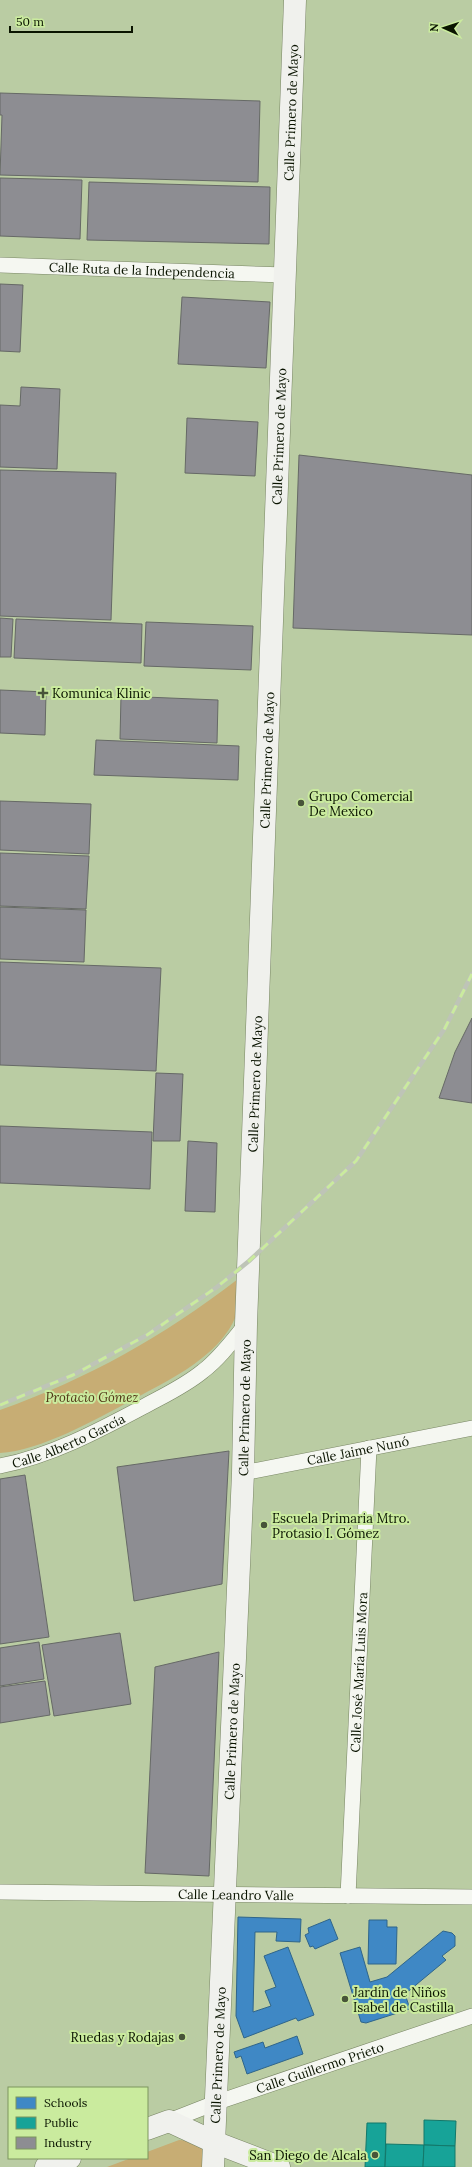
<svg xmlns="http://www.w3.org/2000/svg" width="472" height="2167" font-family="Lora,serif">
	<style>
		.green { fill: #c7ad74 }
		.schools { fill: #3f88c5; stroke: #2f658a }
		.public { fill: #17a398; stroke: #13786a }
		.industry { fill: #8d8d92; stroke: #666966 }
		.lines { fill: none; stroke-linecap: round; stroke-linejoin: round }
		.minor-casing { stroke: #788564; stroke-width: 16 }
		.secondary-casing { stroke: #788564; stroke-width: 23 }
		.minor { stroke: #f5f7f1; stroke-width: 15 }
		.secondary { stroke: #f0f1ed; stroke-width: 22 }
		.rail-casing { stroke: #bec4b7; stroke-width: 4.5 }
		.rail { stroke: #caeb9e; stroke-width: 3; stroke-dasharray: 9; stroke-linecap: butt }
		.poi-dot { fill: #485439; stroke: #caeb9e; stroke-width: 1.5 }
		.labels { text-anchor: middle; stroke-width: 4; stroke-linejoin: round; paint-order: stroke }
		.street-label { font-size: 13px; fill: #0a1400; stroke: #caeb9e }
		.poi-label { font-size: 13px; fill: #0a1400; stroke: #caeb9e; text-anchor: start }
		.park-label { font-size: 13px; font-style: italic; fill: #513516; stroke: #caeb9e }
	</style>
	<rect width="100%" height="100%" fill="#bacca3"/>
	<g class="green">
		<path d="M238,1279C237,1290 239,1308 235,1318C229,1333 215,1348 202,1358C181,1375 156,1387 132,1400C97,1419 40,1451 0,1453V1410C90,1378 162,1337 238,1279Z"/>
		<polygon points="179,2140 194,2141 205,2152 205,2167 107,2167 131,2158 147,2158 147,2152"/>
	</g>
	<g class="schools">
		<polygon points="238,1917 301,1919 300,1942 276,1941 277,1932 255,1932 253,2012 271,2006 265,1991 276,1987 264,1956 288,1947 314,2015 298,2021 296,2018 244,2038 236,2016"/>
		<polygon points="330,1919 338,1939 315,1949 313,1946 310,1947 305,1935 309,1933 308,1928"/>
		<polygon points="369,1920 387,1920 387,1927 397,1927 396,1964 368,1964"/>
		<polygon points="443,1931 452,1933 455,1936 455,1946 442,1956 446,1960 405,1994 410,2009 366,2023 361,2022 340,1953 360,1947 370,1982 387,1977"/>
		<polygon points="297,2036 303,2054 247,2074 241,2056 236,2058 234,2052 263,2042 265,2048"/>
	</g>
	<g class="public">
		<polygon points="424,2120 456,2121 455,2146 424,2145"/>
		<polygon points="367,2123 386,2123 385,2167 365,2167"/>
		<polygon points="386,2144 424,2145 423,2167 385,2167"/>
		<polygon points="424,2145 455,2146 455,2167 423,2167"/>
	</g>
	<g class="industry">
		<polygon points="0,93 260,101 258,182 0,175 2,115 0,115"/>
		<polygon points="0,178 82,180 80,239 0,236"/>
		<polygon points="89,182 270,187 269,244 87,240"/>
		<polygon points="0,284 23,285 20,352 0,351"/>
		<polygon points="182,297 270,302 266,368 178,364"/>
		<polygon points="21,387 60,389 57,469 0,467 0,405 20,406"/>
		<polygon points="187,418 258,422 255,476 185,473"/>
		<polygon points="299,455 472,475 472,635 293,628"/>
		<polygon points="0,470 116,473 111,620 0,616"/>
		<polygon points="0,618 13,619 11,657 0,657"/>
		<polygon points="16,619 142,624 141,663 14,658"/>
		<polygon points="146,622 253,626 251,670 144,666"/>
		<polygon points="0,690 46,692 45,735 0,733"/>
		<polygon points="121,696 218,700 217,743 120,739"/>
		<polygon points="96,740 239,746 238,780 94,775"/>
		<polygon points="0,801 91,804 89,854 0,850"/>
		<polygon points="0,853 89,856 86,909 0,906"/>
		<polygon points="0,907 86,910 84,962 0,959"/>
		<polygon points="0,962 161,968 156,1071 0,1065"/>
		<polygon points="472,1018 472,1103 439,1098 455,1052"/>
		<polygon points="156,1073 183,1074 180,1141 153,1141"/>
		<polygon points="0,1126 152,1132 150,1189 0,1183"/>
		<polygon points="188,1141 217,1143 215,1212 185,1211"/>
		<polygon points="229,1451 222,1584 134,1601 117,1467"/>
		<polygon points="25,1475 49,1637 0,1644 0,1479"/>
		<polygon points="120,1633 131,1704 54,1716 42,1645"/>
		<polygon points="39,1642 44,1679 0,1686 0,1648"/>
		<polygon points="219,1652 209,1876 145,1873 155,1667"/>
		<polygon points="45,1681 50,1715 0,1723 0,1687"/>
	</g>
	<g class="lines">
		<g class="minor-casing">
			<g id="minor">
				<path id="s1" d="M0,265L285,275"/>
				<path id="s2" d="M0,1466C51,1456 98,1431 143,1407C163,1396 185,1386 203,1371C220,1358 233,1340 246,1324"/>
				<path id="s3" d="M243,1473L472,1428"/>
				<path id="s4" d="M0,1892L472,1897"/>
				<path id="s5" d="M348,1896L369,1448"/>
				<path id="s6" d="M169,2121L215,2103L472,2016"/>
			</g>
		</g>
		<g class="secondary-casing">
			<g id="secondary">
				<polyline points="147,2129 169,2121 214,2142 279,2167"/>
				<polyline points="46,2167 70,2158"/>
				<path id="s7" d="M213,2167L243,1473L246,1324L295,0"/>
			</g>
		</g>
		<use href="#minor" class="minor"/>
		<use href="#secondary" class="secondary"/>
		<g class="rail-casing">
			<polyline id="rail" points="0,1405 73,1375 147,1335 217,1287 249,1261 356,1161 445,1028 472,974"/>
		</g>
		<use href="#rail" class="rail"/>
	</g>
	<g class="poi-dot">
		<path d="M41 687h4v4h4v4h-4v4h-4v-4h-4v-4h4z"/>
		<circle cx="301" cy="803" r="4"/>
		<circle cx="264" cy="1525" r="4"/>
		<circle cx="345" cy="1999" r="4"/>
		<circle cx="182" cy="2037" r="4"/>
		<circle cx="375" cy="2155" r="4"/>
	</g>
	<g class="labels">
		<g class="street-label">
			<text dy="5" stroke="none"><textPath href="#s7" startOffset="2056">Calle Primero de Mayo</textPath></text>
			<text dy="5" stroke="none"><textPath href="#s1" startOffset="142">Calle Ruta de la Independencia</textPath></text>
			<text dy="5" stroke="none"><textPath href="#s7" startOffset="1732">Calle Primero de Mayo</textPath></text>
			<text dy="5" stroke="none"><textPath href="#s7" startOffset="1408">Calle Primero de Mayo</textPath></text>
			<text dy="5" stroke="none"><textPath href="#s7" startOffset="1084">Calle Primero de Mayo</textPath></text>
			<text dy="5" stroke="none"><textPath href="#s7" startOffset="760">Calle Primero de Mayo</textPath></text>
			<text dy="5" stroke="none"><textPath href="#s2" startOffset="73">Calle Alberto García</textPath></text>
			<text dy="5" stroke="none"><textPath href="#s3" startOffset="117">Calle Jaime Nunó</textPath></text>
			<text dy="5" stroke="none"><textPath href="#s5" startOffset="224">Calle José María Luis Mora</textPath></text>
			<text dy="5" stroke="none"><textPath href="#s7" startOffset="436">Calle Primero de Mayo</textPath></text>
			<text dy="5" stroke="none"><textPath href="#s4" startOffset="236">Calle Leandro Valle</textPath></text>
			<text dy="5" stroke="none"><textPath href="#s7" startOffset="112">Calle Primero de Mayo</textPath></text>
			<text dy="5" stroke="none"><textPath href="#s6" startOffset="160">Calle Guillermo Prieto</textPath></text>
		</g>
		<g class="poi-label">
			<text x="52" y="698">Komunica Klinic</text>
			<text x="309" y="801">Grupo Comercial<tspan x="309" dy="15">De Mexico</tspan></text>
			<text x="272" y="1523">Escuela Primaria Mtro.<tspan x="272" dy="15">Protasio I. Gómez</tspan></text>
			<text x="353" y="1997">Jardín de Niños<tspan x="353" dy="15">Isabel de Castilla</tspan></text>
			<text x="174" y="2042" text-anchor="end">Ruedas y Rodajas</text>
			<text x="367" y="2160" text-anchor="end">San Diego de Alcala</text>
		</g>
		<g class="park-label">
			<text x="92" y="1402">Protacio Gómez</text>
		</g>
	</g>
	<rect x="8" y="2087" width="140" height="72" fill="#caeb9e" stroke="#7d955f"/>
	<rect x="16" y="2097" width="20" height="12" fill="#3f88c5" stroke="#7d955f"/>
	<text x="44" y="2107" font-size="12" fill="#0a1400">Schools</text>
	<rect x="16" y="2117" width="20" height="12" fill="#17a398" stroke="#7d955f"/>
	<text x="44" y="2127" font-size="12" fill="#0a1400">Public</text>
	<rect x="16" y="2137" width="20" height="12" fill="#8d8d92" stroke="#7d955f"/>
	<text x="44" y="2147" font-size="12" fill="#0a1400">Industry</text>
	<g transform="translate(444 28) rotate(273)" stroke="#caeb9e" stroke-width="3" paint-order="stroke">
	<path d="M0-3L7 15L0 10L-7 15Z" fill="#0a1400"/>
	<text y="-6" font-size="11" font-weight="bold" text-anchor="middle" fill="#0a1400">N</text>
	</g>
	<path d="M10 26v6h122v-6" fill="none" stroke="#0a1400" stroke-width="2"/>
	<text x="16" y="26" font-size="12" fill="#0a1400" stroke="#caeb9e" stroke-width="3" paint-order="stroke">50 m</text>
</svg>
